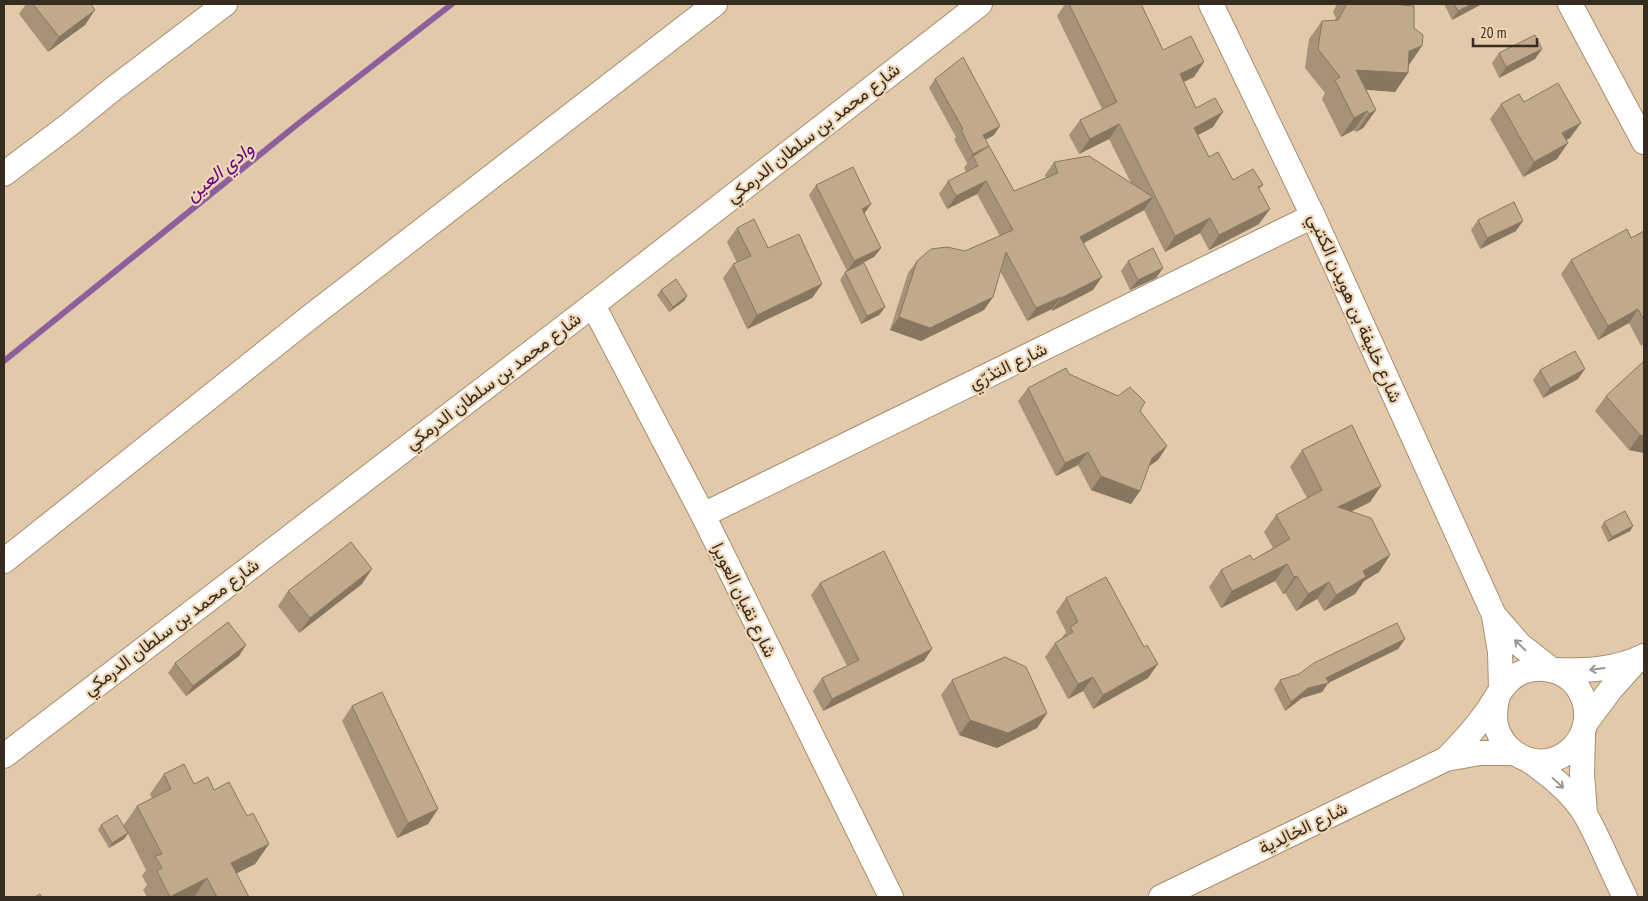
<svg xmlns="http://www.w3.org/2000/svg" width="1648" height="901" font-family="'PT Sans Narrow',Vazirmatn,sans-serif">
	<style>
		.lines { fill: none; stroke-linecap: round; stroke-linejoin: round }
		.stream { stroke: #8f5e9d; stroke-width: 6 }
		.street-casing { stroke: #a68f71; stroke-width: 26 }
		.street { stroke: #fff; stroke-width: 24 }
		.wall { fill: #a69278 }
		.shaded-wall { fill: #877761 }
		.building { fill: #c1aa8b; stroke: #877761 }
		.oneway { stroke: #9a9690 }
		.labels { text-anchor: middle; stroke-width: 4.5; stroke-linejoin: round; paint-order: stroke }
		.street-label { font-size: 18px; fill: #362d20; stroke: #eed6b6 }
		.water-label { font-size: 19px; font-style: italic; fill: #630581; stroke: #eed6b6 }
	</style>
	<rect width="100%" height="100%" fill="#e1c9a9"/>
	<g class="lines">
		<polyline class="stream" points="4,361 299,123 452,4"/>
		<g class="street-casing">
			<g id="street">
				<polyline points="1211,4 1313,216 1494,615 1520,645 1552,670"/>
				<polyline points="1570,4 1644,142"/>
				<polyline points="4,174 70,124 113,89 225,4"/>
				<polyline points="593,305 703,515 891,897"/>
				<polyline points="703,515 1313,216"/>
				<polyline points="4,561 310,317 715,4"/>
				<polyline points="1494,616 1500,652 1501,690"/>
				<path d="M1554,670C1584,671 1617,670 1644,656"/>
				<polyline points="1587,721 1611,689 1638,659"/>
				<polyline points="1583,735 1582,774 1585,813"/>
				<polyline points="4,756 593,305 980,4"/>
				<path d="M1446,759C1460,745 1474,730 1486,713C1494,702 1500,688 1511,679C1530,663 1564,666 1578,688C1608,736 1549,786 1509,748C1493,732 1493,715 1498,695"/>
				<path d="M1527,759C1548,774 1571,791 1585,814C1600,840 1611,870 1625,897"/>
				<polyline points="1161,897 1446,759 1480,753 1515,753"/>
			</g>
		</g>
		<use href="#street" class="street"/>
	</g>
	<g class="wall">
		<polygon points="26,4 91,4 85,25 48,52 19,14"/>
		<polygon points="1065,4 1141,4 1163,50 1194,77 1183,82 1196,108 1213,127 1198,135 1209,157 1233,180 1263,185 1259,189 1259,224 1209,250 1200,233 1165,252 1144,210 1084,243 1093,290 1052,311 1052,309 1027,321 1000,271 993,297 984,310 921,341 890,330 908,273 917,261 965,251 1000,236 977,194 947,209 939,194 948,181 966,172 964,168 968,162 967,163 954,139 956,137 929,88 935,79 994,135 985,140 989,146 987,148 1014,191 1046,178 1045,175 1054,162 1131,183 1109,139 1079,154 1069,135 1080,120 1102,109 1057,16"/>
		<polygon points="1337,4 1400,4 1409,65 1408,65 1408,73 1395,92 1366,89 1376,110 1363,128 1356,132 1354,130 1341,137 1322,99 1325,93 1305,68 1309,39 1322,21 1335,20 1336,18 1333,12"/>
		<polygon points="1444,4 1482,4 1452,20"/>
		<polygon points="1542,49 1535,59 1499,78 1492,63 1499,53"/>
		<polygon points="1524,102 1570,138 1566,140 1557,159 1523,177 1490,119 1501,104"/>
		<polygon points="816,185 864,214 881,248 874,257 847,271 809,195"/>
		<polygon points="1478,220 1516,231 1480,249 1471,230"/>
		<polygon points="737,228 768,248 822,284 812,298 747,329 723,278 733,264 737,263 727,242"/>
		<polygon points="1644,231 1644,344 1641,346 1629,323 1598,340 1561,274 1571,260 1631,238"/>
		<polygon points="1128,261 1163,268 1156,278 1130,290 1121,271"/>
		<polygon points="845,272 885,307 879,315 861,324 840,280"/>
		<polygon points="661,290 687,296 684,301 669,312 657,295"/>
		<polygon points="1644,361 1644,453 1629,450 1595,411 1606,396"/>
		<polygon points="1540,370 1578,379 1543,398 1533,380"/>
		<polygon points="1069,374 1140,411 1167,446 1158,460 1149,466 1131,504 1091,490 1078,465 1056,476 1018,401 1028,388"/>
		<polygon points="1302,450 1381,486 1370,502 1351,511 1390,555 1379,572 1364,581 1355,594 1324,611 1317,599 1296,611 1285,593 1283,594 1275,581 1221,608 1209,587 1221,570 1253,560 1273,548 1264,532 1276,515 1307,498 1290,467"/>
		<polygon points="1604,522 1633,526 1630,531 1608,542 1601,527"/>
		<polygon points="820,583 924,661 823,711 813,691 822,678 847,666 811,595"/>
		<polygon points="362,584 299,633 278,606 288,591"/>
		<polygon points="1066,598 1148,678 1093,709 1083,691 1068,699 1045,657 1055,643 1061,639 1066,632 1056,612"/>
		<polygon points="1405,639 1398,649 1328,683 1322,692 1302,698 1285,711 1274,689 1280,680"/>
		<polygon points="239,656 186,696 168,673 175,663"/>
		<polygon points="952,680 1047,713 1037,728 997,748 959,735 941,695"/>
		<polygon points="352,706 438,809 428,824 397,838 342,721"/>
		<polygon points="164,774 214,790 247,816 269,844 255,864 236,873 249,897 147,897 143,890 147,885 142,876 146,870 128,834 124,839 109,848 98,830 101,825 123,826 137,806 152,798 150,794"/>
	</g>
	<g class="shaded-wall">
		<polygon points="1472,4 1482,4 1452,20 1458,11"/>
		<polygon points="95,10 85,25 48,52 59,37"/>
		<polygon points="1422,46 1409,65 1396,70 1409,51"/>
		<polygon points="1542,49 1535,59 1499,78 1506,67"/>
		<polygon points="1204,62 1194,77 1169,89 1180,74"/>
		<polygon points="1356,70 1408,73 1395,92 1343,88"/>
		<polygon points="1376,110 1363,128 1356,132 1369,114"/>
		<polygon points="1367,111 1354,130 1341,137 1354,118"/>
		<polygon points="1223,112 1213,127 1183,143 1194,128"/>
		<polygon points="1581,123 1570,138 1551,148 1562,133"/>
		<polygon points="1119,124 1109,139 1079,154 1090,139"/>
		<polygon points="1000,126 994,135 977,145 983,135"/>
		<polygon points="1568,143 1557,159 1523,177 1534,162"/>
		<polygon points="989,146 982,155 973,156 967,163 973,154"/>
		<polygon points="986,181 977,194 947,209 956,196"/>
		<polygon points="1153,197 1144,210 1071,250 1080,237"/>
		<polygon points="871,204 864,214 862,209"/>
		<polygon points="1270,209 1259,224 1209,250 1219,235"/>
		<polygon points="1210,218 1200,233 1165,252 1175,236"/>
		<polygon points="1523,221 1516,231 1480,249 1487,238"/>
		<polygon points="881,248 874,257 847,271 854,261"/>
		<polygon points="1163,268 1156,278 1130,290 1138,280"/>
		<polygon points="1102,277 1093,290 1052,311 1061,298"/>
		<polygon points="822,284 812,298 747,329 757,315"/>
		<polygon points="687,296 684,301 669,312 673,307"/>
		<polygon points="993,297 984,310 921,341 890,330 899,317"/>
		<polygon points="1061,297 1052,309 1027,321 1036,308"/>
		<polygon points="885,307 879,315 861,324 867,316"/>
		<polygon points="1638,309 1629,323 1598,340 1608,326"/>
		<polygon points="1585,369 1578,379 1543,398 1550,388"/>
		<polygon points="1640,435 1644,436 1644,453 1629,450"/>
		<polygon points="1167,446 1158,460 1142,471 1152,458"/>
		<polygon points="1088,452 1078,465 1056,476 1065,463"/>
		<polygon points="1101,476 1140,491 1131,504 1091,490"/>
		<polygon points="1381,486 1370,502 1327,524 1338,507"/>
		<polygon points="1633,526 1630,531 1608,542 1612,537"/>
		<polygon points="1390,555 1379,572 1364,581 1355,594 1324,611 1336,595 1363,571"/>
		<polygon points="1287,564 1275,581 1221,608 1232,591"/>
		<polygon points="372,569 362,584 299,633 310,618"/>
		<polygon points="1297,576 1285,593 1283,594 1294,577"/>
		<polygon points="1329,582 1317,599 1296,611 1308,594"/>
		<polygon points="1405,639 1398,649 1328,683 1322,692 1302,698 1285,711 1291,702 1308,688 1326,678"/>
		<polygon points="246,645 239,656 186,696 193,686"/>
		<polygon points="932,649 924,661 823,711 832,699"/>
		<polygon points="1158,664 1148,678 1093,709 1103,695"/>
		<polygon points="1093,677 1083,691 1068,699 1078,684"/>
		<polygon points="1047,713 1037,728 997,748 959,735 970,720"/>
		<polygon points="438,809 428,824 397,838 408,823"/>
		<polygon points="128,833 124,839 109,848 112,843"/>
		<polygon points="269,844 255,864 218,883 231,863"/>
		<polygon points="207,878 194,897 170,897"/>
	</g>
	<g class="building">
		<polygon points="33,4 91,4 95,10 59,37"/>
		<polygon points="1069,4 1141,4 1163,50 1191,36 1204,62 1180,74 1196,108 1215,98 1223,112 1194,128 1209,157 1218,152 1233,180 1253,169 1263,185 1258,187 1270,209 1219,235 1210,218 1175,236 1119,124 1090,139 1080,120 1117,102"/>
		<polygon points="1347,4 1400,4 1401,5 1414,6 1414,28 1423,35 1422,46 1409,51 1408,73 1356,70 1376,110 1369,114 1367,111 1354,118 1335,80 1340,77 1318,49 1322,21 1338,20"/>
		<polygon points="1454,4 1472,4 1458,11"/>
		<polygon points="1535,35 1542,49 1506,67 1499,53"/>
		<polygon points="963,57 1000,126 983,135 989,146 973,154 961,130 963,129 935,79"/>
		<polygon points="1558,83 1581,123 1562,133 1568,143 1534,162 1501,104 1519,94 1524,102"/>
		<polygon points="989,146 1014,191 1058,173 1054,162 1089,156 1153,197 1080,237 1102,277 1061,298 1061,297 1036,308 1006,252 993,297 930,328 899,317 917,261 931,249 947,247 965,251 1013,230 986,181 956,196 948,181 978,166 973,156"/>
		<polygon points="853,167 871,204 862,209 881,248 854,261 816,185"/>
		<polygon points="1514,202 1523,221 1487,238 1478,220"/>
		<polygon points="754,219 768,248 799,234 822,284 757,315 733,264 751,256 737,228"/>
		<polygon points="1627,229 1631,238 1644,231 1644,320 1638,309 1608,326 1571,260"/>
		<polygon points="1153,248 1163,268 1138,280 1128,261"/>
		<polygon points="864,263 885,307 867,316 845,272"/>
		<polygon points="676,279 687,296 673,307 661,290"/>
		<polygon points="1575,351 1585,369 1550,388 1540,370"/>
		<polygon points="1644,361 1644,436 1640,435 1606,396"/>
		<polygon points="1066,368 1069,374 1118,396 1130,387 1145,402 1140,411 1167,446 1152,458 1140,491 1101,476 1088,452 1065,463 1028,388"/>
		<polygon points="1352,425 1381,486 1338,507 1371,518 1390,555 1363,571 1366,577 1336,595 1329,582 1308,594 1297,576 1294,577 1287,564 1232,591 1221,570 1250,555 1253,560 1290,539 1276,515 1322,490 1302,450"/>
		<polygon points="1625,511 1633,526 1612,537 1604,522"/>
		<polygon points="351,542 372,569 310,618 288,591"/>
		<polygon points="884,551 932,649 832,699 822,678 859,660 820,583"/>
		<polygon points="1106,577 1144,647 1147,645 1158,664 1103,695 1093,677 1078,684 1055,643 1073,632 1070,627 1078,622 1066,598"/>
		<polygon points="228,622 246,645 193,686 175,663"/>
		<polygon points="1397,623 1405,639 1326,678 1329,683 1308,688 1291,702 1280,680 1299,674 1314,663"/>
		<polygon points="1005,657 1026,667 1047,713 1008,733 970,720 952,680"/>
		<polygon points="382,692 438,809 408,823 352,706"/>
		<polygon points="184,764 194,784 208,777 214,790 229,782 247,816 253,813 269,844 231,863 249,897 217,897 207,878 170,897 157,871 162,868 155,856 162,854 137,806 171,789 164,774"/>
		<polygon points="117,815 128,833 112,843 101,825"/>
		<polygon points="40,894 42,897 35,897"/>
	</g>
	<defs><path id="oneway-shaft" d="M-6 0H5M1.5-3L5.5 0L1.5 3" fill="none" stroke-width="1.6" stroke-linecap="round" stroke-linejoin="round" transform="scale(1.25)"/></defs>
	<g class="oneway">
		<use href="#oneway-shaft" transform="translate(1520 645) rotate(-136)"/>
		<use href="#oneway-shaft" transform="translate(1597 669) rotate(172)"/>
		<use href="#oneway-shaft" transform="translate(1558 783) rotate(43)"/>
	</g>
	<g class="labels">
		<g class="street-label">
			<text transform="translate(813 133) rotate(-38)" y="6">شارع محمد بن سلطان الدرمكي</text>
			<text transform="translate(1355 308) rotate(66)" y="6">شارع خليفة بن هويدن الكتبي</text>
			<text transform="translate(1008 366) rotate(-26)" y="6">شارع التذرّي</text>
			<text transform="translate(493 381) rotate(-37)" y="6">شارع محمد بن سلطان الدرمكي</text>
			<text transform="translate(744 600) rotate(64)" y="6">شارع نقيان العويرا</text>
			<text transform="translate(171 627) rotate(-37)" y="6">شارع محمد بن سلطان الدرمكي</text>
			<text transform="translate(1303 828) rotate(-26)" y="6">شارع الخالِدية</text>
		</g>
		<g class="water-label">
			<text transform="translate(219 171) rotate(-39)" y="7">وادي العين</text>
		</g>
	</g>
	<rect width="1648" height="901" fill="none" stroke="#362d20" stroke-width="10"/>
	<path d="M1473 38v8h64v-8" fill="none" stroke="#362d20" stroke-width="2.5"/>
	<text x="1480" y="38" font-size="15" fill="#362d20" stroke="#eed6b6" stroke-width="4" paint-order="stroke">20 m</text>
</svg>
